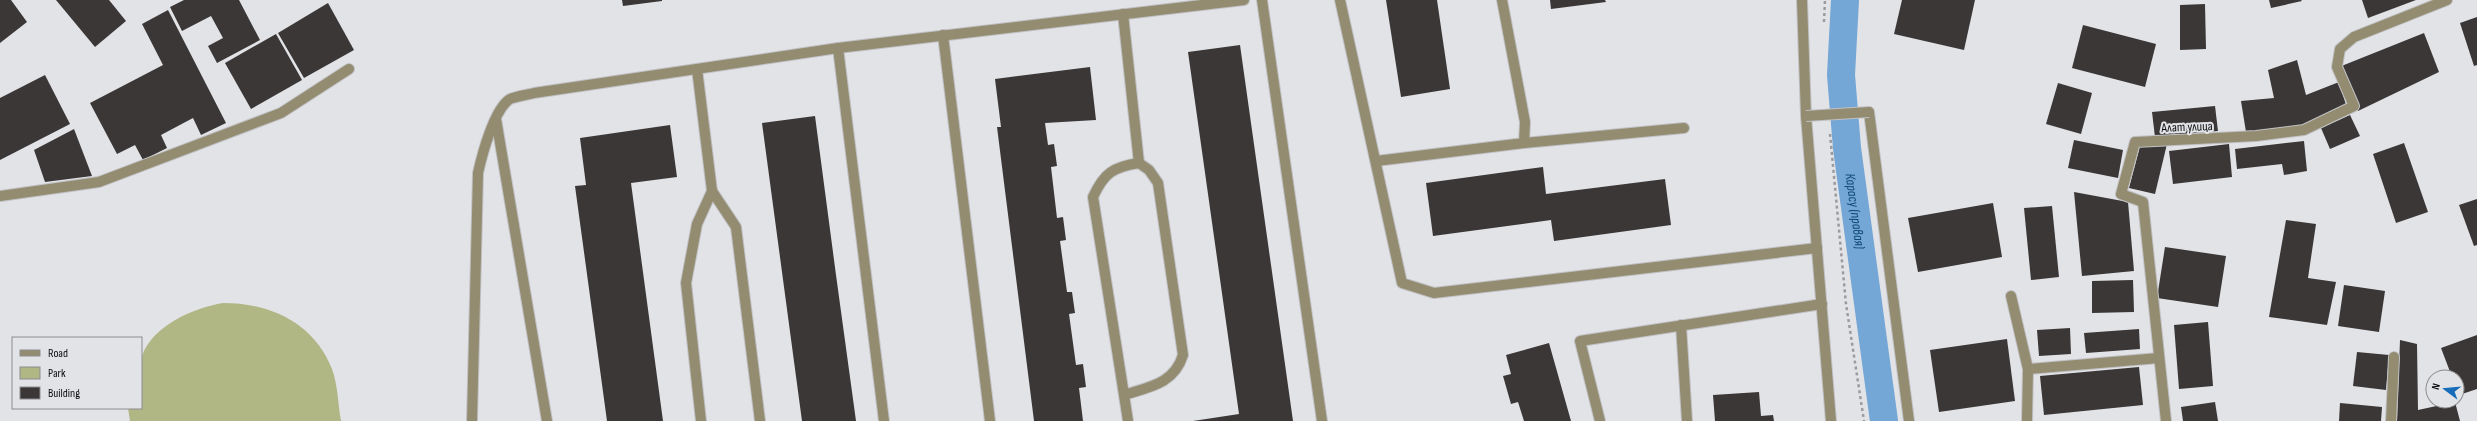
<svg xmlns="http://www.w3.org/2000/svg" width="2477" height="421" font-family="'Sofia Sans Condensed',sans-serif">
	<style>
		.green { fill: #b1b685 }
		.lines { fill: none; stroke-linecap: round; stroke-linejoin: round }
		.canal { stroke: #74a6d6; stroke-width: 28 }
		.building { fill: #3a3736 }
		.minor-casing { stroke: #c0c1c4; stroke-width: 12 }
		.path { stroke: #9a9b9e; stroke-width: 2.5; stroke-dasharray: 3 3; stroke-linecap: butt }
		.minor { stroke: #938c70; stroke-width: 10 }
		.minor-bridge-casing { stroke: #c0c1c4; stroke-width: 12; stroke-linecap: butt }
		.minor-bridge { stroke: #938c70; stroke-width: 10 }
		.labels { text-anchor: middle; stroke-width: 4; stroke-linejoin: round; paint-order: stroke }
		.street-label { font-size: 13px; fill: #0c0c0e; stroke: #e2e3e7 }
		.water-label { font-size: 14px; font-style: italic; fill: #0e4875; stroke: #e2e3e7 }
	</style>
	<rect width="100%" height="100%" fill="#e2e3e7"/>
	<path class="green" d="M223,303C270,303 314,323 332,369C338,385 338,405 341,421H130L128,408H141C141,395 137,368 142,356C153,325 194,308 223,303Z"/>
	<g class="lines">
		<path class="canal" id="s1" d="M1845,0L1841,75L1847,148L1884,421"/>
	</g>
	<g class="building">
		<polygon points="0,0 11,0 27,22 0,43"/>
		<polygon points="56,0 109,0 126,21 95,47"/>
		<polygon points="184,0 239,0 260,40 217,63 208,46 223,38 211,16 182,31 170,7"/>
		<polygon points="622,0 662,0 662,1 623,6"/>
		<polygon points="1386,0 1437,0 1450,89 1401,97"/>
		<polygon points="1550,0 1605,0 1606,2 1551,9"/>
		<polygon points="1902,0 1975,0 1964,50 1894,34"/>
		<polygon points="2269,0 2301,0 2302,1 2271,8"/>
		<polygon points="2362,0 2416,0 2368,18"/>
		<polygon points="328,3 354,50 304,78 278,33"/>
		<polygon points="2205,4 2206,49 2180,50 2180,5"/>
		<polygon points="168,10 226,123 201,135 193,118 161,135 167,148 143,160 135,145 117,154 90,103 163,65 142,24"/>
		<polygon points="2477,17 2477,65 2474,66 2460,23"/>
		<polygon points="2083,25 2156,44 2145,87 2072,68"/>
		<polygon points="2424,33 2439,72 2358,111 2339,67"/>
		<polygon points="276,34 302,80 251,109 225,63"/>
		<polygon points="1240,45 1293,421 1193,421 1239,414 1188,52"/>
		<polygon points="2297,60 2306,95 2339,82 2346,105 2299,126 2246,132 2241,101 2274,98 2268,70"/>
		<polygon points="1090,67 1096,120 1045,123 1048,145 1054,144 1057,166 1051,167 1057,218 1063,217 1066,240 1060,241 1067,292 1072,292 1075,313 1069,314 1076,365 1083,364 1086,387 1079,388 1083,421 1034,421 997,127 1001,127 995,79"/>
		<polygon points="45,75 70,124 0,160 0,98"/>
		<polygon points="2058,83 2092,93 2081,134 2046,124"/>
		<polygon points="2215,106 2218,131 2155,137 2152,112"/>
		<polygon points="2350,115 2360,136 2330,149 2321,128"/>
		<polygon points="815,116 836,275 856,421 802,421 762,123"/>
		<polygon points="670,125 677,177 631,183 663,421 607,421 575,186 586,185 580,138"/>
		<polygon points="74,129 92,176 45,182 34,150"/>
		<polygon points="2074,140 2123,150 2118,178 2068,168"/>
		<polygon points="2304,141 2307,171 2284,175 2282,164 2237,169 2235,149"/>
		<polygon points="2404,143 2428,212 2396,223 2373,154"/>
		<polygon points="2167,144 2155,194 2129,188 2140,146"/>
		<polygon points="2229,144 2232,177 2173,184 2169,151"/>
		<polygon points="1543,167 1546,194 1665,179 1671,225 1554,241 1551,220 1433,236 1426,183"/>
		<polygon points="2074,192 2128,202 2134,271 2082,276"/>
		<polygon points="2477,199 2477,245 2474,246 2459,205"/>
		<polygon points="1993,203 2002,257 1918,272 1908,218"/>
		<polygon points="2052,206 2059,277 2031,280 2024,208"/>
		<polygon points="2286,220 2316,224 2308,278 2336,282 2327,325 2269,317"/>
		<polygon points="2165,247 2226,256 2218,307 2157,298"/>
		<polygon points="2133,280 2134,312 2092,313 2092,281"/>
		<polygon points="2344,285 2385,291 2379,332 2338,326"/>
		<polygon points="2208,322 2213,386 2179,389 2174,325"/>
		<polygon points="2070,328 2071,354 2039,356 2037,330"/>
		<polygon points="2139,329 2140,349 2086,353 2084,333"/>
		<polygon points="2477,335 2477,389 2459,395 2457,377 2452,377 2441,348"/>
		<polygon points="2007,339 2015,401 1939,412 1930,350"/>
		<polygon points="2400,340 2417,344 2418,410 2455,402 2460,421 2397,421"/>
		<polygon points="1549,343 1571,421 1524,421 1518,402 1511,404 1503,376 1511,374 1506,355"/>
		<polygon points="2357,352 2389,355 2386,390 2353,386"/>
		<polygon points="2139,367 2143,405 2044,415 2040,376"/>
		<polygon points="1759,392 1761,416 1773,415 1774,421 1715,421 1713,395"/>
		<polygon points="2215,402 2218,421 2183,421 2181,407"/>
		<polygon points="2340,403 2382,407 2381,421 2339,421"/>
	</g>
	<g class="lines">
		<g class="minor-casing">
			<g id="minor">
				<polyline points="1262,0 1322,421"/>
				<polyline points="1340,0 1402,283 1434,293 1817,248"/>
				<polyline points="1802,0 1806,116 1831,421"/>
				<polyline points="1123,14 1139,163"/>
				<polyline points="943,35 990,421"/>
				<polyline points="838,48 884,421"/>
				<polyline points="697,69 712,191 697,224 686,283 701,421"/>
				<polyline points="1869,112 1909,421"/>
				<polyline points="496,119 547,421"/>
				<polyline points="1524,143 1684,128"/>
				<polyline points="1376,161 1524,143 1525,122 1502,0"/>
				<polyline points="712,191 736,227 760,421"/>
				<polyline points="0,196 99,182 281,113 349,69"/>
				<polyline points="2011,296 2028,369 2027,421"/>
				<polyline points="1681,325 1687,421"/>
				<polyline points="2028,369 2159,358"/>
				<path d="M1124,395C1149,387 1174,384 1183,355L1158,183L1149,170L1139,163C1113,167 1104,173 1093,197L1124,395L1128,421"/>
				<path d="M472,421L478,173C482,155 494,109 510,99C517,96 527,95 534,93L838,48L1244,0"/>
				<polyline points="1600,421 1580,341 1822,304"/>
				<polyline points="2166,421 2143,202 2121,194 2135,142 2256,136 2304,130 2354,106 2337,67 2340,49 2354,37 2447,0"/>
				<polyline points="2391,421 2394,357"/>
			</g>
		</g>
		<g class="path">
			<polyline points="1824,22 1825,0"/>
			<polyline points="1830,134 1846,304 1864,421"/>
		</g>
		<use href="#minor" class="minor"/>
		<g class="minor-bridge-casing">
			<polyline id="minor-bridge" points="1806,116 1869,112"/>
		</g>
		<use href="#minor-bridge" class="minor-bridge"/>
	</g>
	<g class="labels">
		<g class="street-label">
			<text transform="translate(2187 126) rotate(-2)" y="5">Алат улица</text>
		</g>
		<g class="water-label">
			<text dy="5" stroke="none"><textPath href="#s1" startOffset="212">Карасу (правая)</textPath></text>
		</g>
	</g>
	<rect x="12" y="337" width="130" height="72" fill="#e2e3e7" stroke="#8c8d90"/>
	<rect x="20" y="350" width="20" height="6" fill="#938c70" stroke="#8c8d90"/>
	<text x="48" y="357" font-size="12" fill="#0c0c0e">Road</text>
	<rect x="20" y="367" width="20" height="12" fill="#b1b685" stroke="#8c8d90"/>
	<text x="48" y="377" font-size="12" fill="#0c0c0e">Park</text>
	<rect x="20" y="387" width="20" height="12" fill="#3a3736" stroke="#8c8d90"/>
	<text x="48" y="397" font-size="12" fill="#0c0c0e">Building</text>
	<g transform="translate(2445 389) rotate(286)"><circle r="19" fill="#e2e3e7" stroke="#8c8d90"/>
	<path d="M0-3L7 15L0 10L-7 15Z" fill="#176dba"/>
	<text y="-6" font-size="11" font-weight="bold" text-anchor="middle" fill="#0c0c0e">N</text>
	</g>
</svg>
